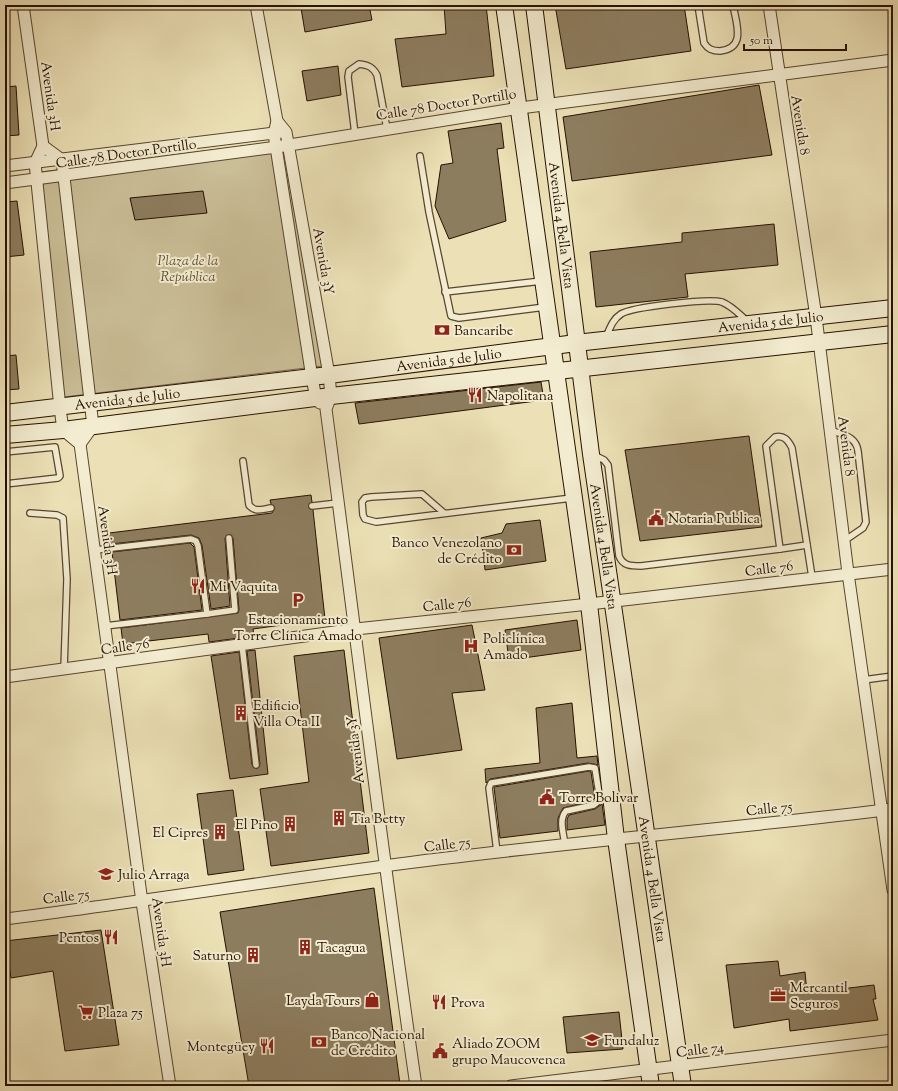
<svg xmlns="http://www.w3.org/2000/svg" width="898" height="1091" font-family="'Sorts Mill Goudy',serif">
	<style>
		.green { fill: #cabe97; stroke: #78684c }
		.building { fill: #8d7d5f; stroke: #261101 }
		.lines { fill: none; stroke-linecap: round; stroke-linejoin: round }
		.lane-casing { stroke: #58452e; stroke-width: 8 }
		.street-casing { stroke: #58452e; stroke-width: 13 }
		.secondary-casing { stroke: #261101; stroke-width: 18 }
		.lane { stroke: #f3ecd0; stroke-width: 5.5 }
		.street { stroke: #f3ecd0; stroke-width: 11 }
		.secondary { stroke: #f3ecd0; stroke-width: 16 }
		.labels { text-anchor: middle; stroke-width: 4; stroke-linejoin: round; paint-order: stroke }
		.street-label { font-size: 14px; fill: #261101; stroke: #f3ecd0 }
		.park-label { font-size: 14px; font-style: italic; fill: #5f4e36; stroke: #f3ecd0 }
		.poi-label { font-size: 14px; fill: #261101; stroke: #f3ecd0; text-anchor: start }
	</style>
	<rect width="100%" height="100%" fill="#ece1b6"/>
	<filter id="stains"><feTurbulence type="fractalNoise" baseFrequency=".005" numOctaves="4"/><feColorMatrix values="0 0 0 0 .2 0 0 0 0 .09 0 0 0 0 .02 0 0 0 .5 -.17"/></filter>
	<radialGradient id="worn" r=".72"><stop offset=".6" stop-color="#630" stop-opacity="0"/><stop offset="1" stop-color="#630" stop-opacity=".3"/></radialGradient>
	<polygon class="green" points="282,141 322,366 56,398 33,173"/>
	<g class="building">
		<polygon points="322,5 369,5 372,20 305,32 301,8"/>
		<polygon points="444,5 486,5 494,76 402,87 395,39 446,34"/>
		<polygon points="555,5 684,5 691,51 566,69"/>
		<polygon points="338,66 341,95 307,101 302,71"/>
		<polygon points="759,85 772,155 572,181 563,117"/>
		<polygon points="16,86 19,135 5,136 5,87"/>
		<polygon points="501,123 504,148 497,149 506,221 449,239 435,206 441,165 453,163 448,131"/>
		<polygon points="203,191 207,213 135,220 130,198"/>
		<polygon points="17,201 24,255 5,257 5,202"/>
		<polygon points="774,224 778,265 685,274 688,297 596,307 590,252 682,242 682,233"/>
		<polygon points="16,355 19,389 5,390 5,356"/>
		<polygon points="541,382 544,400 359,424 355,403"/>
		<polygon points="749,436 762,527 640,541 625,450"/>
		<polygon points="311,495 312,502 308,506 313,510 325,619 253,629 254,636 209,642 208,634 123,644 121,628 238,613 239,610 233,538 229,534 225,538 230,606 211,609 202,545 199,538 191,535 111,544 109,533 272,513 275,508 271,504 270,500"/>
		<polygon points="540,520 546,561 485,570 481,538 502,533 506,524"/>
		<polygon points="190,543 194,547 202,610 120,620 112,552"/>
		<polygon points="577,620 581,650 509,660 505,630"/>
		<polygon points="472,625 485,690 452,693 462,750 397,759 379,638"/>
		<polygon points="255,650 268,774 230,779 211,656 239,652 252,765 257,769 260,765 247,651"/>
		<polygon points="344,650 369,853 271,866 260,789 309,782 294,656"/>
		<polygon points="572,703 577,758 597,756 598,765 588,763 490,779 486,783 485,769 540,763 536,708"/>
		<polygon points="589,771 591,772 595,798 592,801 563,808 558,818 558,831 500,838 494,787"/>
		<polygon points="233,790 244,870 208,875 197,794"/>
		<polygon points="602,804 605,825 567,830 567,819 569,815 595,809"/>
		<polygon points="374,888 400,1084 382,1086 249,1086 220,912"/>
		<polygon points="101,930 119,1045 65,1051 53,971 11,978 5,941"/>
		<polygon points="778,961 780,976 805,972 807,993 874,985 876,999 873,999 878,1020 790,1031 789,1019 734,1028 726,965"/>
		<polygon points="619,1012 623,1049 567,1053 563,1017"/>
	</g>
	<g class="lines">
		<g class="lane-casing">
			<g id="lane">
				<path d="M698,5L704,43C708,49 712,51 720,51C747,48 736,23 733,5"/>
				<path d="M355,134L348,77L349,71L359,64C368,65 373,67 377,75L387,129"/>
				<polyline points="420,156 429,212 451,316 459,318 545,307"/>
				<polyline points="445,292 542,281"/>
				<path d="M606,337C610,328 613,319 621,314C632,307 709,298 722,302C732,306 739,314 747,321"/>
				<path d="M830,430C843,435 856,436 858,451L866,522L863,528L844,541"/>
				<polyline points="5,452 55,447 60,476 58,478 5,484"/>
				<path d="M594,455L604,460L608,465L619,556C623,566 631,566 641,566L780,549L766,446L775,437C784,435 788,440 792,448L812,577"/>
				<path d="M243,461L249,505C255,513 263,509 271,508"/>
				<polyline points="312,506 338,503"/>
				<polyline points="30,513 57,515 63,518 67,579 64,669"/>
				<polyline points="444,513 422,494 371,497 365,498 362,502 363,515 365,519 376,522 572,498"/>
				<polyline points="780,549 807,545"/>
				<polyline points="95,550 191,539 196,541 198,546 207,614 105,626"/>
				<polyline points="207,614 235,610 229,538"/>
				<polyline points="242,645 256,765"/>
				<polyline points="863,680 893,676"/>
				<path d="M497,852L489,788L491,783L589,767L595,768L600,800L594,805L566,811C558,820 564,834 565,845"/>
			</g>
		</g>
		<g class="street-casing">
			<g id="street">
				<polyline points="23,5 43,146 35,163 60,408 63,430 80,444 142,902 170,1086"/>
				<polyline points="256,5 277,121 274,134 312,378 316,398 320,403"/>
				<polyline points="769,5 816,317 848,573 893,890"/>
				<path d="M277,121L286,132L329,375L331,396L326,409C356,635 383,861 416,1086"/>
				<polyline points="43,146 62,160 65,186 93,426 80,444"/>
				<polyline points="5,166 282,132"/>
				<polyline points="5,183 277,147 520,108 893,60"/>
				<polyline points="5,677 356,629 589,604 893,569"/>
				<path d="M5,919C131,903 257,883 384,866C553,843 723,830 893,809"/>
				<polyline points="511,1086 893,1040"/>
			</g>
		</g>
		<g class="secondary-casing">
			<g id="secondary">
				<polyline points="504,5 589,604 616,839 651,1086"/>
				<path id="s1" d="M534,5L591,454L683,1086"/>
				<path id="s2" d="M5,413L329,375L576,343L893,308"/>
				<polyline points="5,435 63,430 331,396 893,334"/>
			</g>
		</g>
		<use href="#lane" class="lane"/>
		<use href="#street" class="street"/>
		<use href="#secondary" class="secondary"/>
	</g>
	<defs>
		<g id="bank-bare" transform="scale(1.2)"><path d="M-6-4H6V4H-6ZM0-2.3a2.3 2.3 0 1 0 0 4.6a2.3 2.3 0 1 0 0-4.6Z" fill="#8f2418" stroke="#f3ecd0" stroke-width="2.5" paint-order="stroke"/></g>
		<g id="restaurant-bare" transform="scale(1.2)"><path d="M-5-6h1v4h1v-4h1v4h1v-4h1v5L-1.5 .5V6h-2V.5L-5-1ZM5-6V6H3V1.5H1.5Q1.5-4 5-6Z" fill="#8f2418" stroke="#f3ecd0" stroke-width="2.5" paint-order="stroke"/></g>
		<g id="civic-bare" transform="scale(1.2)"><path d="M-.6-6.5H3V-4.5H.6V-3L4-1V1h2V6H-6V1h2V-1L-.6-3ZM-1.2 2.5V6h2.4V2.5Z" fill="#8f2418" stroke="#f3ecd0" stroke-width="2.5" paint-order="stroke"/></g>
		<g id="parking-bare" transform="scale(1.2)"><path d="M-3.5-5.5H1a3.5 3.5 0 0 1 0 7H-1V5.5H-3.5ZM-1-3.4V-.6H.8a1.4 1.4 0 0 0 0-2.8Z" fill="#8f2418" stroke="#f3ecd0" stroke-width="2.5" paint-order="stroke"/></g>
		<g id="hospital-bare" transform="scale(1.2)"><path d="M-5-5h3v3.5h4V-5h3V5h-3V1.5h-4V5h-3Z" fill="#8f2418" stroke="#f3ecd0" stroke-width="2.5" paint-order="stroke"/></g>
		<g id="building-bare" transform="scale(1.2)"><path d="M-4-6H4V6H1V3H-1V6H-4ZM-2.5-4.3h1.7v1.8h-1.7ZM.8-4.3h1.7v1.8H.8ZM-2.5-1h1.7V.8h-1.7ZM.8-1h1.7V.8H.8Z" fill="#8f2418" stroke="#f3ecd0" stroke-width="2.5" paint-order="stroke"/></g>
		<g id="school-bare" transform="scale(1.2)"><path d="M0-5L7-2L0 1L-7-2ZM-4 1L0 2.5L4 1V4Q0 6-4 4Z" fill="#8f2418" stroke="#f3ecd0" stroke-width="2.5" paint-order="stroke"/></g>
		<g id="office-bare" transform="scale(1.2)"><path d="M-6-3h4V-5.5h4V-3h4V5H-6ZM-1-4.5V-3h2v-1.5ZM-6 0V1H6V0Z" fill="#8f2418" stroke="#f3ecd0" stroke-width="2.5" paint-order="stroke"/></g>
		<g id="shop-bare" transform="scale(1.2)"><path d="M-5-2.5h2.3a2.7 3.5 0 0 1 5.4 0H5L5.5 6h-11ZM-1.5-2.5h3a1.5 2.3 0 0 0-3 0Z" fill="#8f2418" stroke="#f3ecd0" stroke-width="2.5" paint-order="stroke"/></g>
		<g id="supermarket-bare" transform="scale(1.2)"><path d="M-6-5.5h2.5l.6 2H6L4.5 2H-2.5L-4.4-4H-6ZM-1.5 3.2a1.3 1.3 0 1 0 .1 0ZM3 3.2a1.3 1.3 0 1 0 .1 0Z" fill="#8f2418" stroke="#f3ecd0" stroke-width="2.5" paint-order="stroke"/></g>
		<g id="university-bare" transform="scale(1.2)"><path d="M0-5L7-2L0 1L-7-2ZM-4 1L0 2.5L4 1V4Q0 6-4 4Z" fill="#8f2418" stroke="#f3ecd0" stroke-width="2.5" paint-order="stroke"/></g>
	</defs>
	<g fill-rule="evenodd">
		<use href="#bank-bare" x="442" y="330"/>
		<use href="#restaurant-bare" x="475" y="395"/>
		<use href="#civic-bare" x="656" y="518"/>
		<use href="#bank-bare" x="514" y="550"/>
		<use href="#restaurant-bare" x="198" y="586"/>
		<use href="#parking-bare" x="298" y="600"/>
		<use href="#hospital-bare" x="471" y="646"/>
		<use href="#building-bare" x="241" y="713"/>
		<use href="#civic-bare" x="547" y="797"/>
		<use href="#building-bare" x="339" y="818"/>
		<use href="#building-bare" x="290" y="824"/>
		<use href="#building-bare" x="220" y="832"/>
		<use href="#school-bare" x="106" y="874"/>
		<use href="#restaurant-bare" x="111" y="937"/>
		<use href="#building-bare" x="305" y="947"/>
		<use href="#building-bare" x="253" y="955"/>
		<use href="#office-bare" x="778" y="995"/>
		<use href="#shop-bare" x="372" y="1000"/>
		<use href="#restaurant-bare" x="439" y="1002"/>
		<use href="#supermarket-bare" x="86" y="1012"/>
		<use href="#university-bare" x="592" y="1040"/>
		<use href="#bank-bare" x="319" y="1042"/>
		<use href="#restaurant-bare" x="267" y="1046"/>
		<use href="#civic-bare" x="440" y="1051"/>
	</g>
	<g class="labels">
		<g class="street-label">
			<text transform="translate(51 96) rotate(82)" y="5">Avenida 3H</text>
			<text transform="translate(446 104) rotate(-9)" y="5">Calle 78 Doctor Portillo</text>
			<text transform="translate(801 125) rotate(81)" y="5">Avenida 8</text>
			<text transform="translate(126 153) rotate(-8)" y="5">Calle 78 Doctor Portillo</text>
			<text dy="5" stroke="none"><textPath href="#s1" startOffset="222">Avenida 4 Bella Vista</textPath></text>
			<text transform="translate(324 261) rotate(80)" y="5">Avenida 3Y</text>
			<text dy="5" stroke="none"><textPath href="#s2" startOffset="771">Avenida 5 de Julio</textPath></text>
			<text dy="5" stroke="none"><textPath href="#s2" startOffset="447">Avenida 5 de Julio</textPath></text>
			<text dy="5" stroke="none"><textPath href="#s2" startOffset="123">Avenida 5 de Julio</textPath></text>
			<text transform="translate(847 446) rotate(83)" y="5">Avenida 8</text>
			<text transform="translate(108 540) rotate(82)" y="5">Avenida 3H</text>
			<text dy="5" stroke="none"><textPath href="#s1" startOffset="546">Avenida 4 Bella Vista</textPath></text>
			<text transform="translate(769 568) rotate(-7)" y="5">Calle 76</text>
			<text transform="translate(447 604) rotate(-6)" y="5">Calle 76</text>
			<text transform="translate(125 646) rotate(-8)" y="5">Calle 76</text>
			<text transform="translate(355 750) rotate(-97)" y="5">Avenida 3Y</text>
			<text transform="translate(769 808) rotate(-6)" y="5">Calle 75</text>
			<text transform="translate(447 844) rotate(-7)" y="5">Calle 75</text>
			<text dy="5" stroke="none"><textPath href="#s1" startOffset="882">Avenida 4 Bella Vista</textPath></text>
			<text transform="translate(66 896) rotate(-7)" y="5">Calle 75</text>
			<text transform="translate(162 932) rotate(82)" y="5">Avenida 3H</text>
			<text transform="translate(700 1049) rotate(-7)" y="5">Calle 74</text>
		</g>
		<g class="park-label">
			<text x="188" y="265">Plaza de la<tspan x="188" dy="16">República</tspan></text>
		</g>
		<g class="poi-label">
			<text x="454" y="335">Bancaribe</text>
			<text x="487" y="400">Napolitana</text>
			<text x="668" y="523">Notaria Publica</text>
			<text x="502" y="547" text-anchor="end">Banco Venezolano<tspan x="502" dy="16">de Crédito</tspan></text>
			<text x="210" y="591">Mi Vaquita</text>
			<text x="298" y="624" text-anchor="middle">Estacionamiento<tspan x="298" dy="16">Torre Clínica Amado</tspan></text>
			<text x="483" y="643">Policlínica<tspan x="483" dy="16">Amado</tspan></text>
			<text x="253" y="710">Edificio<tspan x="253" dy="16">Villa Ota II</tspan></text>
			<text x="559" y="802">Torre Bolivar</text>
			<text x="351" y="823">Tia Betty</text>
			<text x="278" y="829" text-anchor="end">El Pino</text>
			<text x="208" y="837" text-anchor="end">El Cipres</text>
			<text x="118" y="879">Julio Arraga</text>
			<text x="99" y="942" text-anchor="end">Pentos</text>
			<text x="317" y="952">Tacagua</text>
			<text x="241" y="960" text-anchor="end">Saturno</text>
			<text x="790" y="992">Mercantil<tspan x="790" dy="16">Seguros</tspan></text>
			<text x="360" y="1005" text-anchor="end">Layda Tours</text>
			<text x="451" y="1007">Prova</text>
			<text x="98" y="1017">Plaza 75</text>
			<text x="331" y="1039">Banco Nacional<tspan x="331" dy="16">de Crédito</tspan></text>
			<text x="604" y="1045">Fundaluz</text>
			<text x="452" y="1048">Aliado ZOOM<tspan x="452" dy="16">grupo Maucovenca</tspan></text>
			<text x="255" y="1051" text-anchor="end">Montegüey</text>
		</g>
	</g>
	<rect width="898" height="1091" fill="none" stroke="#ece1b6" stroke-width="20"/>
	<rect x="6" y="6" width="886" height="1079" fill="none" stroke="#261101" stroke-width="2"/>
	<rect x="10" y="10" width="878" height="1071" fill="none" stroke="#261101"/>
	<path d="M744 44v6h102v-6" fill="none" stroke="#261101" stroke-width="2"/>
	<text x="750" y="44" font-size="12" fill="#261101" stroke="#f3ecd0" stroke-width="3" paint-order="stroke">50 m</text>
	<rect width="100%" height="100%" filter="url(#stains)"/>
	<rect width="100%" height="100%" fill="url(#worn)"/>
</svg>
